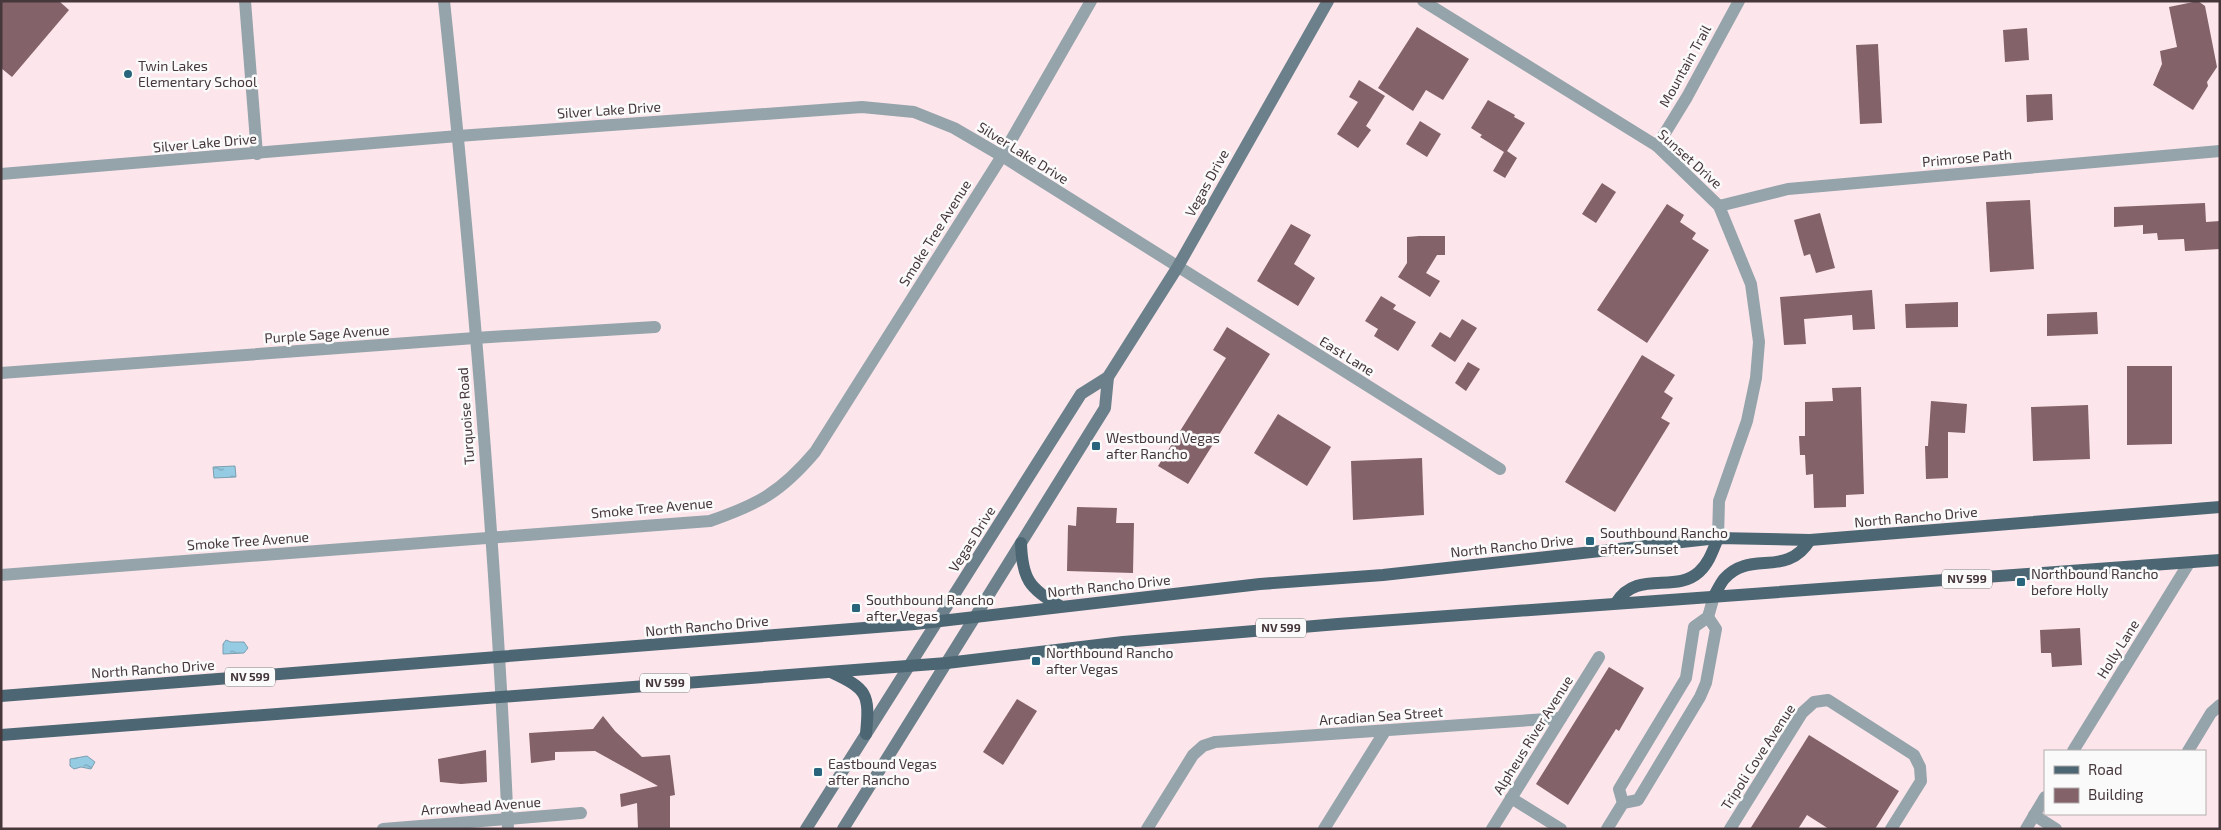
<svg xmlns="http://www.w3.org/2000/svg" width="2221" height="830" font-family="'Exo 2',sans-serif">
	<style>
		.water { fill: url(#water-ripples); stroke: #7d9fb0 }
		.building { fill: #836269 }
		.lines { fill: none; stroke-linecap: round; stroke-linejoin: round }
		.minor { stroke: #95a4ab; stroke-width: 12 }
		.secondary { stroke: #6b808a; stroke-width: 12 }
		.primary { stroke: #4c6773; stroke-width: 12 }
		.poi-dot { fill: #28647b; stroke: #fafafa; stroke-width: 2 }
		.labels { text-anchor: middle; stroke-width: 5; stroke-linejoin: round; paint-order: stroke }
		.shield { fill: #fafafa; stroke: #7c7274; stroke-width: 1 }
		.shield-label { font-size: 12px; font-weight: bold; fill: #46373a }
		.poi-label { font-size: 14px; fill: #46373a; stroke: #fafafa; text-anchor: start }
		.street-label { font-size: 14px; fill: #46373a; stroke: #fafafa }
	</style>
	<defs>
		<pattern id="water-ripples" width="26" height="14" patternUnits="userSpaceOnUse" patternTransform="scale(1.25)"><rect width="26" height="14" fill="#95cbe3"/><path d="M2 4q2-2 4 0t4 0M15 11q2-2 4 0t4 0" fill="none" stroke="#7ba6b9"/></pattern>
	</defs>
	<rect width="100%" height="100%" fill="#fde6eb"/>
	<g class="water">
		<polygon points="235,466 236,477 214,478 213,467"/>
		<polygon points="226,640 231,642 244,642 248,648 244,653 223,654 223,644"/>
		<polygon points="87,756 95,762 91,769 81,767 74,769 70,766 70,759"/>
	</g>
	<g class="building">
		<polygon points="1,1 59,1 69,10 12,77 1,68"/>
		<polygon points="2198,1 2205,6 2217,67 2207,82 2208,86 2193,110 2153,85 2162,64 2160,51 2177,47 2169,7"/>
		<polygon points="1417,27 1469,59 1443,100 1426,90 1413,111 1378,88"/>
		<polygon points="2027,28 2029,60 2005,62 2003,30"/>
		<polygon points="1878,44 1882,123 1860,124 1856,45"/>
		<polygon points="1359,80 1385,96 1366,126 1371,130 1358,148 1337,134 1358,102 1349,97"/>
		<polygon points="2052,94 2053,120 2027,122 2026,95"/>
		<polygon points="1488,100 1515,115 1514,117 1525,123 1507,151 1517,158 1505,178 1493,171 1504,152 1480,137 1482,135 1471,128"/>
		<polygon points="1420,121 1441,134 1427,157 1406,144"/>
		<polygon points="1602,183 1616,192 1596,223 1582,214"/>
		<polygon points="2030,200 2034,269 1990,272 1986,202"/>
		<polygon points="2205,203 2206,222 2220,221 2220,249 2185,251 2184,239 2158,240 2157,233 2143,234 2143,225 2114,227 2114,207"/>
		<polygon points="1667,204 1684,215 1680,222 1696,233 1692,239 1709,250 1647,343 1597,310"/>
		<polygon points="1820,213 1835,268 1816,273 1810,254 1804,256 1794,220"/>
		<polygon points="1291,224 1311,235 1294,264 1315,278 1298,306 1257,281"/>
		<polygon points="1419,236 1445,236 1445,255 1437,255 1426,273 1440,281 1430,297 1398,277 1407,263 1407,237"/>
		<polygon points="1872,290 1875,329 1853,330 1852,315 1804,319 1806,344 1784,345 1780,297"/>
		<polygon points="1381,296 1396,305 1393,309 1416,322 1398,351 1374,336 1378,329 1365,321"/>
		<polygon points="1958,302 1958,327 1906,328 1905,304"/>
		<polygon points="2097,312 2098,334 2047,336 2047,314"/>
		<polygon points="1462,319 1477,328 1455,362 1431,346 1440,332 1450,338"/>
		<polygon points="1227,327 1270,354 1188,484 1158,466 1226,358 1213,350"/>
		<polygon points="1642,355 1675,375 1664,392 1673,398 1661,418 1670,423 1615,512 1565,482"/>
		<polygon points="1468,362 1480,369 1466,391 1455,383"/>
		<polygon points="2127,366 2172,366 2172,444 2127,445"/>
		<polygon points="1861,387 1864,494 1846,495 1846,507 1814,508 1813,474 1806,475 1805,455 1800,455 1799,436 1805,436 1805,402 1833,401 1832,388"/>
		<polygon points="1931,401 1967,404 1965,433 1948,432 1948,478 1926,479 1925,446 1928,446"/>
		<polygon points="2088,405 2090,459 2033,461 2031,407"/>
		<polygon points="1278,414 1331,447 1307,486 1254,453"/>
		<polygon points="1422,458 1424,515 1353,520 1351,461"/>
		<polygon points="1077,507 1117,508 1116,523 1134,523 1133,573 1067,571 1068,525 1076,526"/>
		<polygon points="2080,628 2082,665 2052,667 2051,653 2041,653 2040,630"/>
		<polygon points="1609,667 1644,688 1619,731 1616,729 1568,805 1536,784"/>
		<polygon points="1017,699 1037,711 1003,765 983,752"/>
		<polygon points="603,716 615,731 642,757 670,755 675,795 670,796 670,829 638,829 637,803 621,807 620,794 658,786 595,751 555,752 555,760 531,763 529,733 593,729"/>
		<polygon points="1809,735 1899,791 1875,829 1829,829 1807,815 1798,829 1750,829"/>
		<polygon points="486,750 487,782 461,784 440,782 438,759"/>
	</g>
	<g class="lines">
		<g class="minor">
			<polyline points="245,1 257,154"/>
			<path d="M444,1C473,276 496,553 508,829"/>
			<polyline points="1423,1 1657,146 1719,206 1751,284 1759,342 1756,378 1747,421 1719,501 1718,538"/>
			<polyline points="1657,146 1687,97 1739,1"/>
			<polyline points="1,174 458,136 862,107 914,112 954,128 1002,156 1500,469"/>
			<polyline points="1719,206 1788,189 2220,151"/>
			<polyline points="1,373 475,338 655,327"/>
			<path d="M1,575L710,521C759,504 781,492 815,452L1002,156L1091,1"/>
			<polyline points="2073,751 2189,563"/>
			<polyline points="2188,751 2211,713 2220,705"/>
			<polyline points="1511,798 1561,829"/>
			<polyline points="1623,803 1619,789 1686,678 1694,627 1708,617 1714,596"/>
			<polyline points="2034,815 2056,829"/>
			<polyline points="383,829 581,813"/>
			<polyline points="1147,829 1193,755 1203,746 1215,742 1561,718"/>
			<polyline points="1324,829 1385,731"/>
			<polyline points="1492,829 1599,657"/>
			<polyline points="1607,829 1623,803 1638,800 1700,697 1706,683 1716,629 1708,617"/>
			<polyline points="1730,829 1802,713 1814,702 1828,700 1914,755 1920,767 1921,781 1891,829"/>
			<polyline points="2026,829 2045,797"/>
		</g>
		<g class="secondary">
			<polyline points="806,829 1081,394 1108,377 1177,268 1328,1"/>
			<polyline points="843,829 1105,408 1108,377"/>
		</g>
		<g class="primary">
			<path d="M1021,543C1022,578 1029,589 1060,606"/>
			<path d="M1714,596C1717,591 1720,584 1724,579C1750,549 1786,579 1810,540"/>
			<path d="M1616,603C1637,569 1675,594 1699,572C1709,563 1713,550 1718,538"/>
			<path d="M831,672C867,689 870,693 866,734"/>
			<polyline points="1,696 915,624 1260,584 1383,575 1718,538 1810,540 2220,507"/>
			<polyline points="1,735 947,663 1123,642 1338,624 2220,560"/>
		</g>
	</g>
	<g class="poi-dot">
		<circle cx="128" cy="74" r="5"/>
		<rect x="1091" y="441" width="10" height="10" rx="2.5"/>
		<rect x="1585" y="536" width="10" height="10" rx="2.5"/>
		<rect x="2016" y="577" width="10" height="10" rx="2.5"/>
		<rect x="851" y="603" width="10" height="10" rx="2.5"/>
		<rect x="1031" y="656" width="10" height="10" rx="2.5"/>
		<rect x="813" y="767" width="10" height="10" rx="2.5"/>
	</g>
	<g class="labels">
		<g class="shield">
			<rect x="1942" y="569.5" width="50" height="19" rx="4"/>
			<rect x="1256" y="618.5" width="50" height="19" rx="4"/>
			<rect x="225" y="667.5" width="50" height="19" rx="4"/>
			<rect x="640" y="673.5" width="50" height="19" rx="4"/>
		</g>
		<g class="shield-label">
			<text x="1967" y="583">NV 599</text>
			<text x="1281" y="632">NV 599</text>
			<text x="250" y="681">NV 599</text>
			<text x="665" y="687">NV 599</text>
		</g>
		<g class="poi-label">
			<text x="138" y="71">Twin Lakes<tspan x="138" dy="16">Elementary School</tspan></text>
			<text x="1106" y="443">Westbound Vegas<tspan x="1106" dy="16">after Rancho</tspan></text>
			<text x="1600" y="538">Southbound Rancho<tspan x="1600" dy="16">after Sunset</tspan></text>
			<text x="2031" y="579">Northbound Rancho<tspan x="2031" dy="16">before Holly</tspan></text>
			<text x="866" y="605">Southbound Rancho<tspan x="866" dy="16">after Vegas</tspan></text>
			<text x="1046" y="658">Northbound Rancho<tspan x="1046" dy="16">after Vegas</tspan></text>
			<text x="828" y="769">Eastbound Vegas<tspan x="828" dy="16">after Rancho</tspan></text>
		</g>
		<g class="street-label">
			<text transform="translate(1685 66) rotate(-61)" y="5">Mountain Trail</text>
			<text transform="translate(609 110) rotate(-4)" y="5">Silver Lake Drive</text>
			<text transform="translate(205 143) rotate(-5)" y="5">Silver Lake Drive</text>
			<text transform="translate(1023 153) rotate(32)" y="5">Silver Lake Drive</text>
			<text transform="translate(1967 158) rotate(-5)" y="5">Primrose Path</text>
			<text transform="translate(1690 159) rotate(42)" y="5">Sunset Drive</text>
			<text transform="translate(1207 183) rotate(-61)" y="5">Vegas Drive</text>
			<text transform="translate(935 233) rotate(-58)" y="5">Smoke Tree Avenue</text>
			<text transform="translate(327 334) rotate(-4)" y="5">Purple Sage Avenue</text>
			<text transform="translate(1347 356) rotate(32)" y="5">East Lane</text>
			<text transform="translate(466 416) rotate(-94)" y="5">Turquoise Road</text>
			<text transform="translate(652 508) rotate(-5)" y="5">Smoke Tree Avenue</text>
			<text transform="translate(1916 517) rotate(-5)" y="5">North Rancho Drive</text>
			<text transform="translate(972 539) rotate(-58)" y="5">Vegas Drive</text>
			<text transform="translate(248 541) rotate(-4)" y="5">Smoke Tree Avenue</text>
			<text transform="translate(1512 546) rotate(-6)" y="5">North Rancho Drive</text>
			<text transform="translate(1109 586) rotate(-6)" y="5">North Rancho Drive</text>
			<text transform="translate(707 626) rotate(-5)" y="5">North Rancho Drive</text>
			<text transform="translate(2118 649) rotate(-58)" y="5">Holly Lane</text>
			<text transform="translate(153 669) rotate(-4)" y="5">North Rancho Drive</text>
			<text transform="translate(1381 716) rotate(-4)" y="5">Arcadian Sea Street</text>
			<text transform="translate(1533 735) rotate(-58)" y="5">Alpheus River Avenue</text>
			<text transform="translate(1758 757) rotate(-57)" y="5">Tripoli Cove Avenue</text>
			<text transform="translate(481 806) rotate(-4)" y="5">Arrowhead Avenue</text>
		</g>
	</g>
	<rect width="2221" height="830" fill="none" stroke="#46373a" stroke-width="5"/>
	<rect x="2044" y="750" width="162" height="65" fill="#fafafa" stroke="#b2acad"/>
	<rect x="2054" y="766" width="25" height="8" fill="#4c6773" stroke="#b2acad"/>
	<text x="2088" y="775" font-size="15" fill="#46373a">Road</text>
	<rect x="2054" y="788" width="25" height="15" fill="#836269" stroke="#b2acad"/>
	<text x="2088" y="800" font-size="15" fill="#46373a">Building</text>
</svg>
